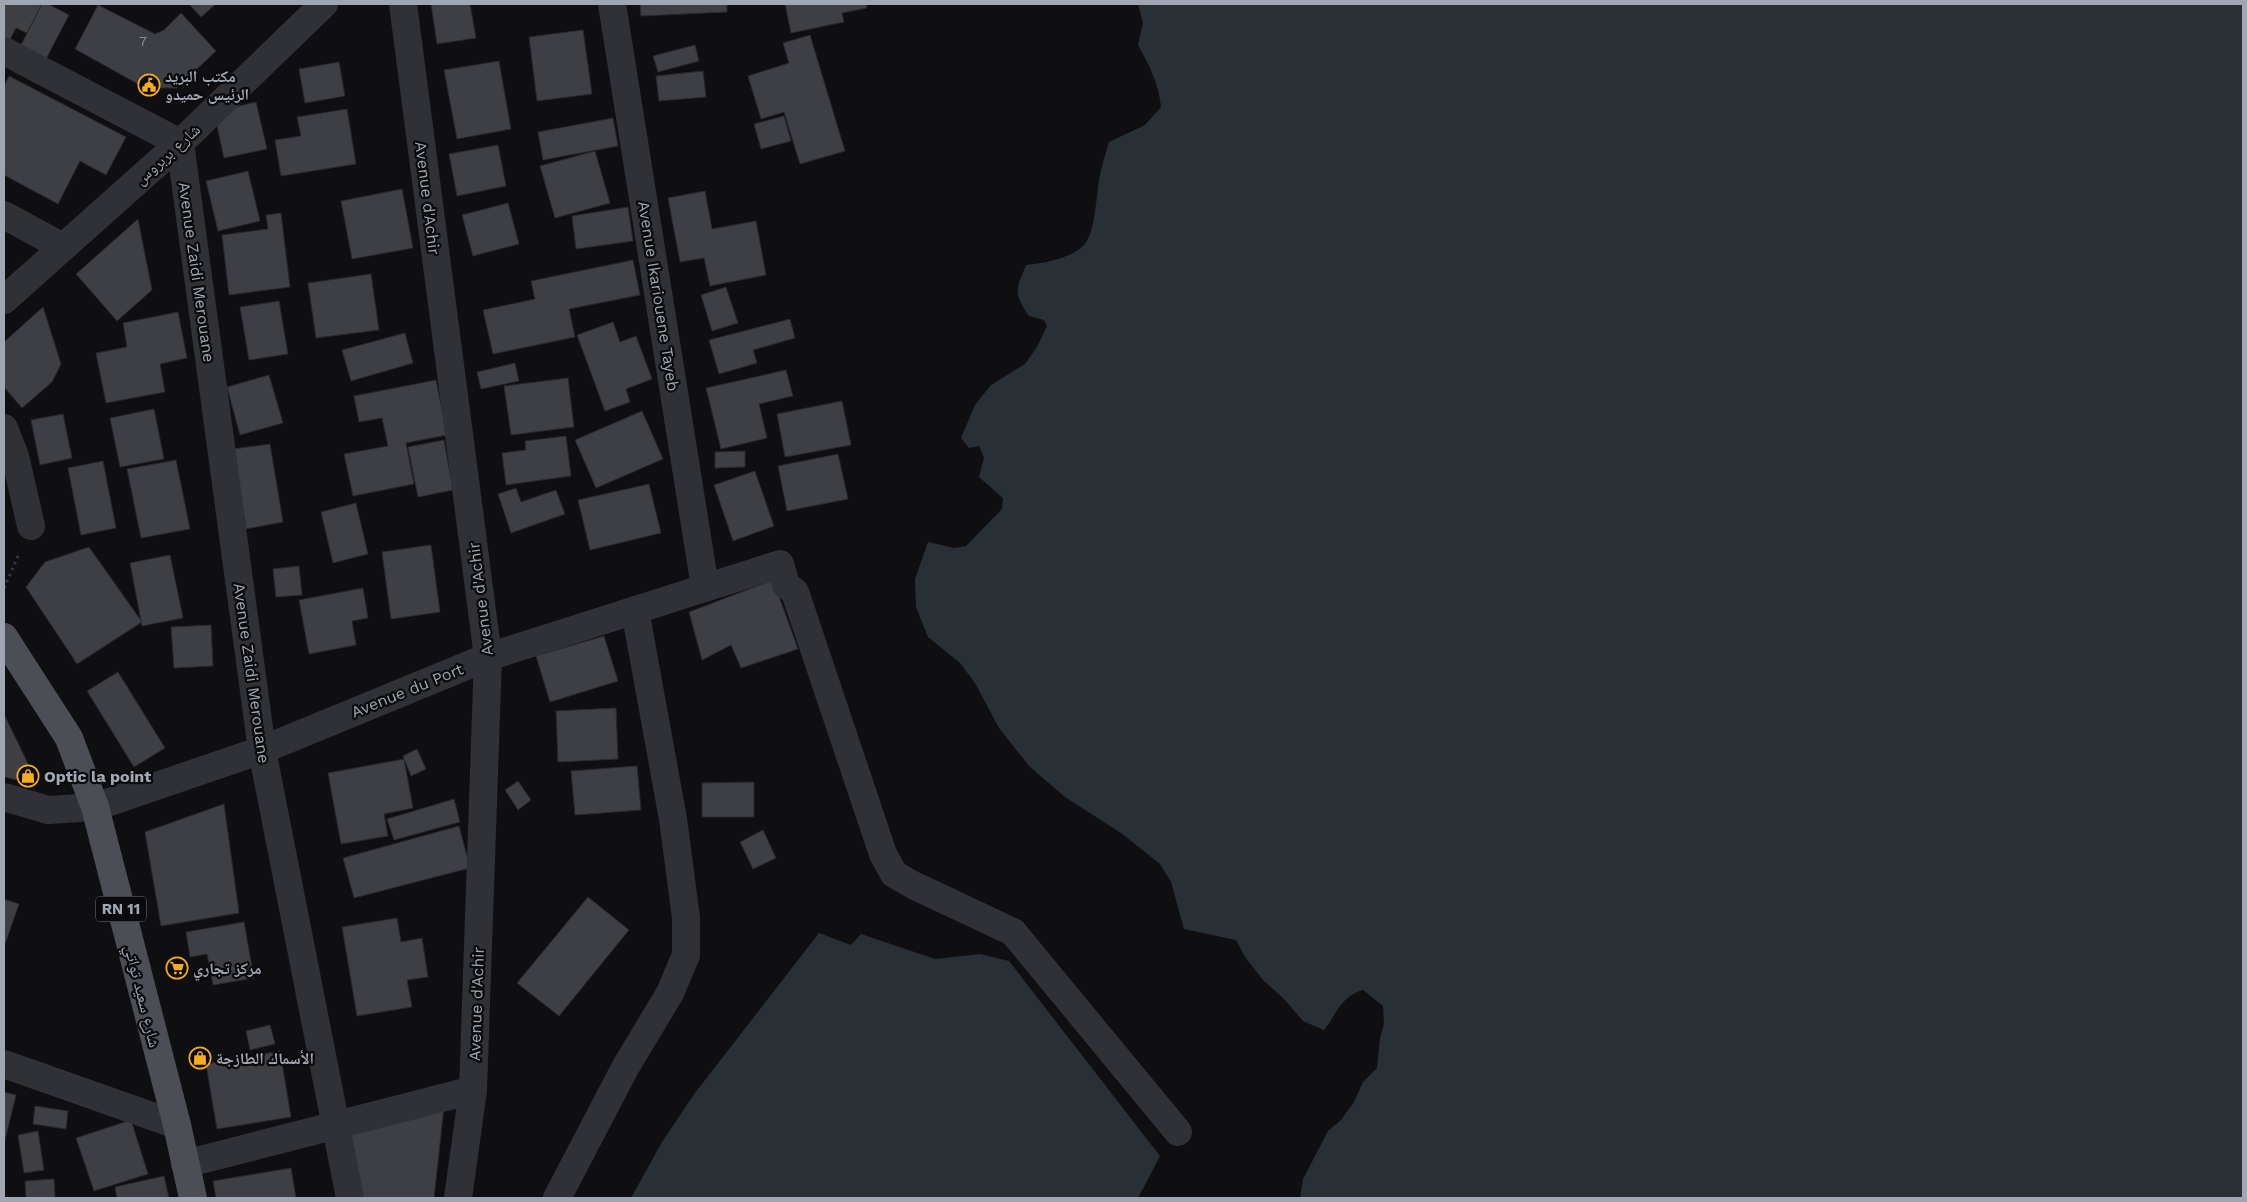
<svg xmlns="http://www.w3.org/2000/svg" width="2247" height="1202" font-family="'Work Sans','Noto Naskh Arabic',sans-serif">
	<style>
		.water { fill: #283036 }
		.building { fill: #3e3f44; stroke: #29292d }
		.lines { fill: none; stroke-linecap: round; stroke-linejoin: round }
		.path { stroke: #36383d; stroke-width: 3; stroke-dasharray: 2.5 4; stroke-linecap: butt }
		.minor { stroke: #303136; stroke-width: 28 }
		.major { stroke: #4c4e55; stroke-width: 28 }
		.labels { text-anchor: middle; stroke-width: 4.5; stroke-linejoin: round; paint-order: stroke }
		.number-label { font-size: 14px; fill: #888c96 }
		.shield { fill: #0a0a0c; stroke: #737780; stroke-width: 1 }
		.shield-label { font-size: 15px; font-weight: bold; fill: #a0a6b2 }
		.poi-label { font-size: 16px; font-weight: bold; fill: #a0a6b2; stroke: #0a0a0c; text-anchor: start }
		.street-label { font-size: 16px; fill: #a0a6b2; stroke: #0a0a0c }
	</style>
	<rect width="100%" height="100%" fill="#0f0f11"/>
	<g class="water">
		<path d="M1138,4H2243V1198H1300L1303,1179L1328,1131L1341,1120L1354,1102L1363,1082L1377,1068L1380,1038L1384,1024L1383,1006L1363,990C1340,997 1337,1014 1324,1030L1303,1021L1284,999L1263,980L1245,957L1236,940L1184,929L1171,882L1160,864L1121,833L1065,797L1030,767L999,728L975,683L960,663L928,637L916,607L915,579L928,542L954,548L966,546L1002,509L1003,498L979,477L984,458L979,446L969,448L961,438L975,405L991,385L1025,364L1037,347L1047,326L1044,320L1029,316C1013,293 1016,290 1026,265C1044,263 1069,259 1083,246C1096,234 1096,193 1100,175C1102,164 1106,153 1109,142L1145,125L1161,107C1159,84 1149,65 1138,45L1143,23Z"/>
		<polygon points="819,933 851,945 861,934 935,959 980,954 1009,961 1160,1156 1138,1198 631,1198 662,1142 695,1093"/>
	</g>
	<g class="building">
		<polygon points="4,4 42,4 27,33 16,28 7,45 4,43"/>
		<polygon points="42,4 48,4 69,15 46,59 21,45"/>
		<polygon points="189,4 216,4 201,17"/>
		<polygon points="431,4 470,4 476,38 437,44"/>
		<polygon points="640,4 727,4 727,12 641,16"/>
		<polygon points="785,4 866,4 867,8 842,13 844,22 791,33"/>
		<polygon points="98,5 155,34 164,30 181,13 216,51 177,88 157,88 138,84 75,49"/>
		<polygon points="583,30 592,94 537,101 529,37"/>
		<polygon points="810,35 845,151 800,164 784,112 761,119 748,76 789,63 783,43"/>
		<polygon points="695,45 699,61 658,72 653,56"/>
		<polygon points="499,61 511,129 457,139 444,70"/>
		<polygon points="339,62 345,96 305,103 299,69"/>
		<polygon points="703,71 706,97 659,101 656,76"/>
		<polygon points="9,76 126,137 106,175 80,161 58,204 4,175 4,86"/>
		<polygon points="256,102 267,149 224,158 214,112"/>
		<polygon points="347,109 356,164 281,176 275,140 301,136 297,117"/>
		<polygon points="784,116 791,141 761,149 754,124"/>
		<polygon points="613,118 618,146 543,160 538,132"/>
		<polygon points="498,145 506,186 457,196 449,154"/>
		<polygon points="595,151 610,203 555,218 540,166"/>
		<polygon points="248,171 260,221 218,231 206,181"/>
		<polygon points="402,189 413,248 352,259 341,201"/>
		<polygon points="705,191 712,229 756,221 766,275 710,286 704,258 680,262 668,198"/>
		<polygon points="508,203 519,244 473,256 462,215"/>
		<polygon points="628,207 633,241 576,249 572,216"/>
		<polygon points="281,213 290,287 229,295 222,235 268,229 266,215"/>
		<polygon points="138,219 152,290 117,321 76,274"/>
		<polygon points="633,260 640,295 569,309 575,337 493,354 483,310 535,299 531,281"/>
		<polygon points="371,274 379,330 316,338 308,283"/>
		<polygon points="726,287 738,323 712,331 701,295"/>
		<polygon points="279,301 288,354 249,360 240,307"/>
		<polygon points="43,307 61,364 52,382 22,408 4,387 4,342"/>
		<polygon points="178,312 187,358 160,364 165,392 106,403 96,353 127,347 123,323"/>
		<polygon points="790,319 795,338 753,350 757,363 719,374 709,340"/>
		<polygon points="613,322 620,342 636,336 652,379 626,389 630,402 605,411 577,335"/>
		<polygon points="405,333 413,363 351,381 342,350"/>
		<polygon points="515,363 519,381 481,389 477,372"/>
		<polygon points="786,370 793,396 759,404 767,438 721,449 706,388"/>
		<polygon points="269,375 283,423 240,435 227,387"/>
		<polygon points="568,378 574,427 511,435 504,386"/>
		<polygon points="436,380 447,435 406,443 414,484 353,496 344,454 388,446 382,418 359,422 354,396"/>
		<polygon points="842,401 851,445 785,457 777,414"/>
		<polygon points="154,409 164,459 120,467 110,418"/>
		<polygon points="642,411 663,459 596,488 575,440"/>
		<polygon points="63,414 72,458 40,465 31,420"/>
		<polygon points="566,436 571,476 506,485 502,453 526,450 525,441"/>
		<polygon points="444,440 453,490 418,497 408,447"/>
		<polygon points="270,444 283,522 246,529 233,449"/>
		<polygon points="745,451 745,467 715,468 715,452"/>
		<polygon points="838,454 848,499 787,511 778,466"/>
		<polygon points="176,460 190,529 141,538 127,469"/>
		<polygon points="103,461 116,528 81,535 68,468"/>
		<polygon points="755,471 774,526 733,541 714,485"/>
		<polygon points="649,484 661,533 590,550 578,500"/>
		<polygon points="516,488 521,502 556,490 565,514 511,533 498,494"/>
		<polygon points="356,503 368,554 333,563 321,512"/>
		<polygon points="431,545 440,612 391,619 382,552"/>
		<polygon points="89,547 142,622 77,664 26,587 45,562"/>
		<polygon points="170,555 183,618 142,626 130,563"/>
		<polygon points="299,566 302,595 276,597 273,569"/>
		<polygon points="773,580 798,649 741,668 731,645 702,660 689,612"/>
		<polygon points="363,588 368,618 352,621 356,645 309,654 299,600"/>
		<polygon points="211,625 213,666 174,668 171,627"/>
		<polygon points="604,636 618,681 550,702 536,656"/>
		<polygon points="118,672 165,748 134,767 87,691"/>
		<polygon points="616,708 618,759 558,762 556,711"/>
		<polygon points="4,714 32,772 21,781 4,777"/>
		<polygon points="417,749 426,769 411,776 403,756"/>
		<polygon points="404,759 413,808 384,814 388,836 341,844 328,773"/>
		<polygon points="637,766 641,810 575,815 571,771"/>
		<polygon points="518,781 531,800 518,810 505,790"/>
		<polygon points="754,782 754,817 702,817 702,783"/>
		<polygon points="454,799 460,822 394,840 387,819"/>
		<polygon points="224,804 239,913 161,926 145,832"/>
		<polygon points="459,826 470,868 354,898 343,858"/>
		<polygon points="763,830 776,858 753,869 740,842"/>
		<polygon points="588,897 629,930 559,1016 517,983"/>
		<polygon points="4,899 19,904 4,947"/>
		<polygon points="397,918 401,942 422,938 428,977 407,980 412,1007 357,1016 342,927"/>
		<polygon points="244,922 254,978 213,985 207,954 190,957 186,932"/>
		<polygon points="270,1025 275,1044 250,1050 246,1031"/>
		<polygon points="280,1051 291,1117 217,1129 206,1064"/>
		<polygon points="4,1092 16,1095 4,1144"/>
		<polygon points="35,1106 68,1111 66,1129 33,1124"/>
		<polygon points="444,1107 434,1198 351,1198 340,1134"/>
		<polygon points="131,1120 148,1174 94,1191 76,1138"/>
		<polygon points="38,1131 44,1170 24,1173 18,1135"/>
		<polygon points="291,1168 296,1198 216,1198 213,1181"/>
		<polygon points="164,1176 169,1198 117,1198 115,1187"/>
		<polygon points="54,1179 55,1198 26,1198 25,1181"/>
	</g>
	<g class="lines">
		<polyline class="path" points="4,588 19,554"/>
		<g class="minor">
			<polyline points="403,4 488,657 473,1090 458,1198"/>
			<polyline points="612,4 705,587"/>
			<polyline points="4,51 180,143 262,750 350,1198"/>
			<polyline points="4,215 63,247"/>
			<polyline points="4,300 180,143 324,4"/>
			<polyline points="4,428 15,456 31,526"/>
			<polyline points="4,797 48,810 95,807 262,750 488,657 780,564 786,585 795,592 883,854 894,874 913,885 1013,932 1178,1132"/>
			<polyline points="4,1064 177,1125"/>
			<polyline points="185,1164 473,1090"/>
			<polyline points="557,1198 625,1068 670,993 686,955 686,918 673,819 635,610"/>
		</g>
		<polyline class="major" points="4,637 69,738 95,807 177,1125 193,1198"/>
	</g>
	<defs>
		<g id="civic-ring" transform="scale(1.125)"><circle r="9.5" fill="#0a0a0c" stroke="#f6ac21" stroke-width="1.5"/><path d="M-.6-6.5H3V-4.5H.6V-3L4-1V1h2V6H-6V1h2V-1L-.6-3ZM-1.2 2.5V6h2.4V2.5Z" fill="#f6ac21"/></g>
		<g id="shop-ring" transform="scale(1.125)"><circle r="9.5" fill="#0a0a0c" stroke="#f6ac21" stroke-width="1.5"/><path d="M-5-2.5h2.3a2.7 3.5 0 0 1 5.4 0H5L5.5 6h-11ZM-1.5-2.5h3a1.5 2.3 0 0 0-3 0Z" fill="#f6ac21"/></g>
		<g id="supermarket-ring" transform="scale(1.125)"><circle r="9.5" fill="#0a0a0c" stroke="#f6ac21" stroke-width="1.5"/><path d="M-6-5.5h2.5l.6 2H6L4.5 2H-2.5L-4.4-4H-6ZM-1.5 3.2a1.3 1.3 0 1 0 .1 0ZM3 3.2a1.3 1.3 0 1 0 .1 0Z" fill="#f6ac21"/></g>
	</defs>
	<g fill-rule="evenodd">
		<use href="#civic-ring" x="149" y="85"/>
		<use href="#shop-ring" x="28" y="776"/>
		<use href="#supermarket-ring" x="177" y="968"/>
		<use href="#shop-ring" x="200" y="1058"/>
	</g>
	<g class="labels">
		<g class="number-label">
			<text x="143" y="46">7</text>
		</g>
		<rect class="shield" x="96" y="896.5" width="50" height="25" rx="4"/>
		<g class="shield-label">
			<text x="121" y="914">RN 11</text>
		</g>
		<g class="poi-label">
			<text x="165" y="82">مكتب البريد<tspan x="165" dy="18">الرئيس حميدو</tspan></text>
			<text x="44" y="782">Optic la point</text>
			<text x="193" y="974">مركز تجاري</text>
			<text x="216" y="1064">الأسماك الطازجة</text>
		</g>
		<g class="street-label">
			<text transform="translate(167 154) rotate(-42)" y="6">شارع بربروس</text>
			<text transform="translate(428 198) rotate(83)" y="6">Avenue d'Achir</text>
			<text transform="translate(197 272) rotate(82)" y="6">Avenue Zaidi Merouane</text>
			<text transform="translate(659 296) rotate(81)" y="6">Avenue Ikariouene Tayeb</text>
			<text transform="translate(480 599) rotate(-97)" y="6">Avenue d'Achir</text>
			<text transform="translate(252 673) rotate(82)" y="6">Avenue Zaidi Merouane</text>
			<text transform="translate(407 690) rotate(-22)" y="6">Avenue du Port</text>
			<text transform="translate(143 996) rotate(76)" y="6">شارع سعيد تواتي</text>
			<text transform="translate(476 1004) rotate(-88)" y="6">Avenue d'Achir</text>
		</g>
	</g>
	<rect width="2247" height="1202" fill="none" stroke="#a0a6b2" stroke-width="10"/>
</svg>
